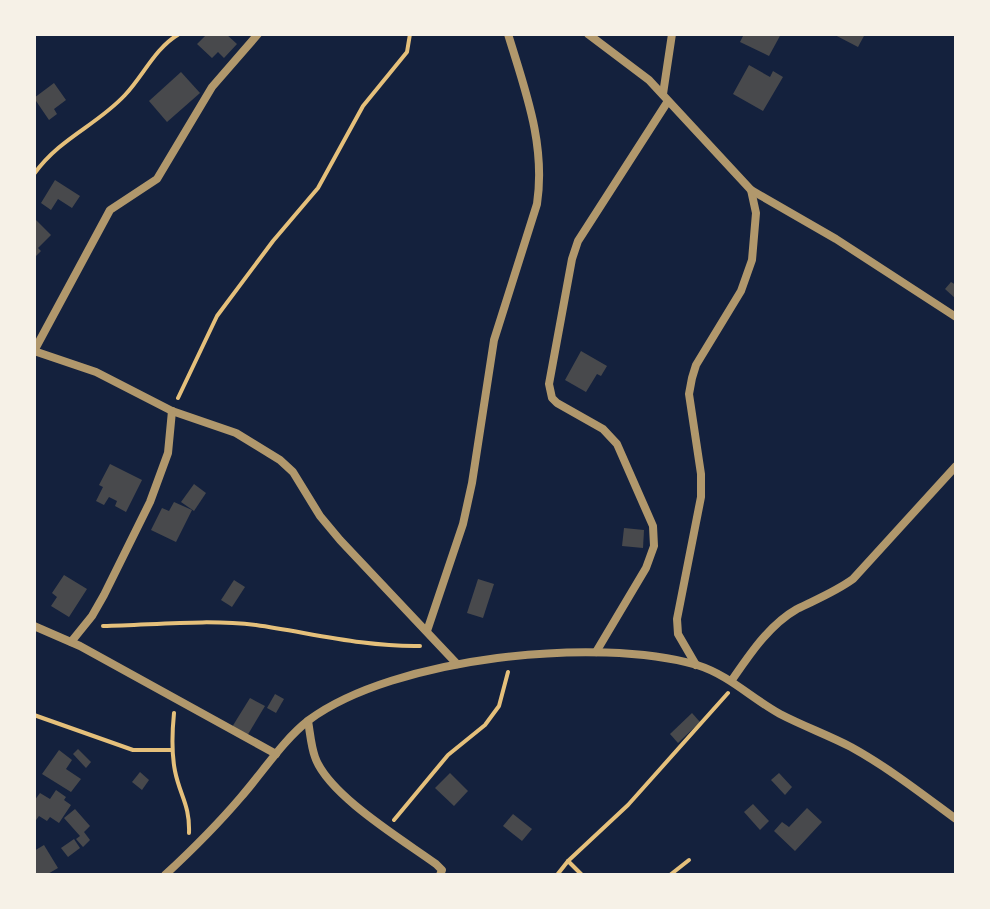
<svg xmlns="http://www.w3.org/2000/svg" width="990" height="909" font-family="Raleway,sans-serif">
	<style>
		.building { fill: #48494c }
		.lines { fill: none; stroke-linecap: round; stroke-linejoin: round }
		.path { stroke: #e5c07b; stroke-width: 4 }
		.minor { stroke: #b1986c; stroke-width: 8 }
	</style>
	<rect width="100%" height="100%" fill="#14213d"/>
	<g class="building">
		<polygon points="207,34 226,34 237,44 224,58 218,52 212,58 197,44"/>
		<polygon points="744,34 781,34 769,56 740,42"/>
		<polygon points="833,34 865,34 858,47"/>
		<polygon points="749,65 770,77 773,71 783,77 763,111 733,94"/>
		<polygon points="181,72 200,93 167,122 149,101"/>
		<polygon points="54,83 66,100 54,109 57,114 49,120 34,98"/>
		<polygon points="55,180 80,196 72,208 58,199 51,210 41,203"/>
		<polygon points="34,218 51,235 38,248 41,251 34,258"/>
		<polygon points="951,282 956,285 956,299 945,289"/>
		<polygon points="581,351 607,366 601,376 597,374 586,392 565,380"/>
		<polygon points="110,464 142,480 126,512 115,506 117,501 109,497 104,505 96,501 103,487 99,485"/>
		<polygon points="194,484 206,493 194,511 181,502"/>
		<polygon points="174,502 192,510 176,542 151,530 162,508 169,511"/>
		<polygon points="624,528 644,530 643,548 622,546"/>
		<polygon points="64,575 87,589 69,617 51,606 57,597 52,593"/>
		<polygon points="478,579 494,584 483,618 467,613"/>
		<polygon points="234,580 245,587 232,607 221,600"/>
		<polygon points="275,694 284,699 276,713 267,708"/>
		<polygon points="250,698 265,706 247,736 232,727"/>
		<polygon points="692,713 700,722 678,743 670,734"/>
		<polygon points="78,749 91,762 86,768 73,754"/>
		<polygon points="59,750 72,760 66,769 81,779 71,792 42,774"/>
		<polygon points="140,772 149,780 142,790 132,782"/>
		<polygon points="450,773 468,791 454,806 435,788"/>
		<polygon points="779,773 792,787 785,795 771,780"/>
		<polygon points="56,790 66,797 64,800 71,805 59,823 50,817 47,821 39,816 34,823 34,801 40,793 50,799"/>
		<polygon points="753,804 769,821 760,830 744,812"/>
		<polygon points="807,808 822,822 795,851 774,831 782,822 789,827"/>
		<polygon points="75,809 90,826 84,832 90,840 83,847 76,839 80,836 64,818"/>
		<polygon points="513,814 532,829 522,841 503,826"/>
		<polygon points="74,839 80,848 68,857 61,848"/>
		<polygon points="44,845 58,868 46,875 34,875 34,851"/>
	</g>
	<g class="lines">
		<g class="path">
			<path d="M34,174C61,137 96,126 125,95C144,75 154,49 179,34"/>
			<polyline points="178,398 217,316 273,241 318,188 363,106 407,52 410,34"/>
			<path d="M103,626C154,625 206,619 256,625C311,633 364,647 420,646"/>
			<path d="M174,713C172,733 171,751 175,771C180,796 190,805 189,833"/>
			<polyline points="34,715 133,750 171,750"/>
			<polyline points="394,820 448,755 485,725 499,706 508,672"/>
			<polyline points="568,861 582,875"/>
			<polyline points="557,875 568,861 628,805 728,693"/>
			<polyline points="670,875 689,860"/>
		</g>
		<g class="minor">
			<polyline points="588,34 649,80 751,190 756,213 752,260 741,291 696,365 692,378 689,394 701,474 701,497 677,619 678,634 696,665"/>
			<polyline points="663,94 672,34"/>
			<polyline points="751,190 836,239 956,317"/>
			<polyline points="34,351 96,372 172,411 236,433 280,460 293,472 320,516 340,540 457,664"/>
			<polyline points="34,351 110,210 157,179 212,87 258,34"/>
			<polyline points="34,626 80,646 276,754"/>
			<path d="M427,631L463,524L472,483L494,340L537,204C546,144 525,90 508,34"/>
			<polyline points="71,642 92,616 104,595 150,502 168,453 172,411"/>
			<polyline points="596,652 646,568 654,546 653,526 617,444 603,429 557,403 552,398 549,384 572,259 578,241 668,101"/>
			<path d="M732,680C750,654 769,625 797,609C817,599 835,592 853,579L956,466"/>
			<path d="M308,721C310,732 311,746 315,757C328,795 403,840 436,864L442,870L440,875"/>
			<path d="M165,875C192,850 218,824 241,797C263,772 283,740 309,720C394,657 597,636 697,665C729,675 751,698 780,714C803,726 828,735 851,747C889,768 922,794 956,819"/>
		</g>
	</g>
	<rect width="990" height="909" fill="none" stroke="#f6f1e7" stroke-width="72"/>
</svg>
